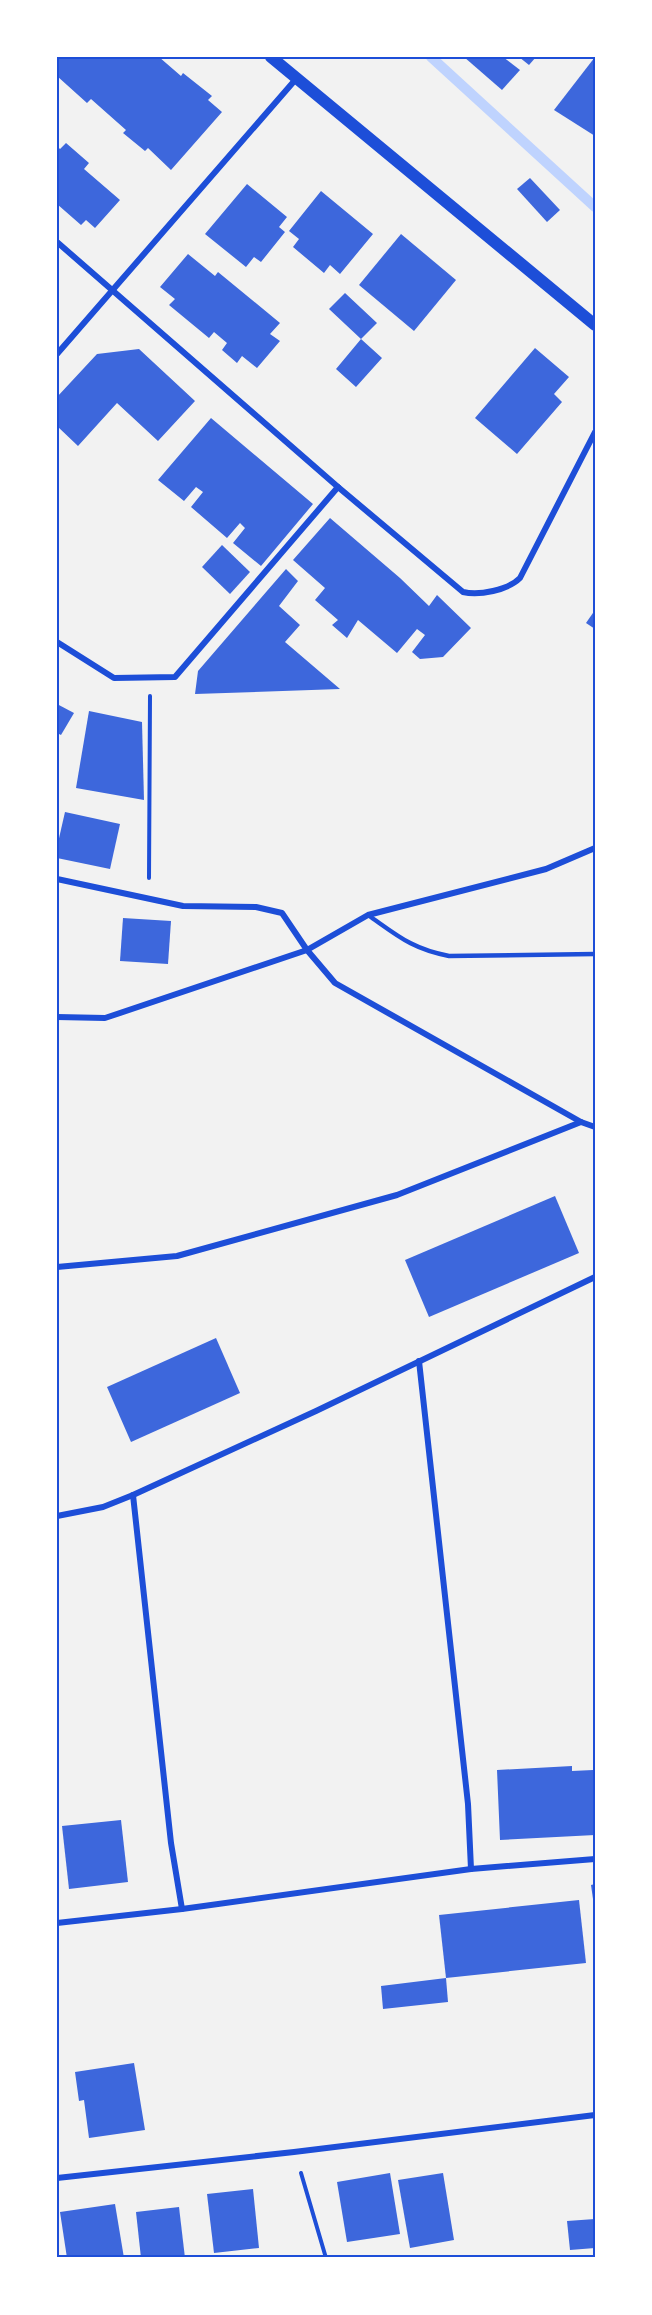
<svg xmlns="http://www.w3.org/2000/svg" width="652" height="2315" font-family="Manrope,sans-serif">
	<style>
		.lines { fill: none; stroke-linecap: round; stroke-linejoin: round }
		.stream { stroke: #bfd3fe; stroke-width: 10 }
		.building { fill: #3d67dc }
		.path { stroke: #1d4ed8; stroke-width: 4 }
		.service { stroke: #1d4ed8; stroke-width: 4.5 }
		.minor { stroke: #1d4ed8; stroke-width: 6 }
		.secondary { stroke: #1d4ed8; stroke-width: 12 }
		.neatline { fill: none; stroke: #1d4ed8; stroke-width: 2 }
	</style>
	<rect width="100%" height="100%" fill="#f2f2f2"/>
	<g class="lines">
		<polyline class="stream" points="431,57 595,207"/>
	</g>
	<g class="building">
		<polygon points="57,57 159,57 181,76 183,73 212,96 208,100 222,112 171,170 148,148 145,151 123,133 126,130 91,99 87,103 57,76"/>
		<polygon points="464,57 503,57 520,70 502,90"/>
		<polygon points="519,57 536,57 529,65"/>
		<polygon points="595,57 595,136 554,110"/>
		<polygon points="66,143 89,163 84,169 120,200 95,228 86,220 81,225 57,204 57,146 60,149"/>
		<polygon points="530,178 560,210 547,222 517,189"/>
		<polygon points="247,184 287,217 279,227 285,232 261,262 254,257 246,267 205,234"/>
		<polygon points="321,191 373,234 340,274 330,265 324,273 293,247 299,239 289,231"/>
		<polygon points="401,234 456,280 414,331 359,285"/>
		<polygon points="188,254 215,276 218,272 280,323 270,334 280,341 257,368 242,356 237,363 222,350 227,343 214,332 209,338 169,305 175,299 160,287"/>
		<polygon points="345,293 377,323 361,339 382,358 356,387 336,369 361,339 329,309"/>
		<polygon points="535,348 569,377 554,394 562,402 517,454 475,418"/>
		<polygon points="139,349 195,401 158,441 117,403 78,446 57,426 57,397 97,354"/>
		<polygon points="211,418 313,504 261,566 233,543 245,528 240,523 227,538 191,507 203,492 196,487 184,501 158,480"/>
		<polygon points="330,518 400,578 429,606 437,595 471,628 443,657 420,659 412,652 425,635 417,629 397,653 358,620 347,638 332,625 338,620 315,600 325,588 293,560"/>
		<polygon points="222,545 250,572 230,594 202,567"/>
		<polygon points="286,569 298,581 279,606 300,625 285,642 340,689 195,694 198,671"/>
		<polygon points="595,610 595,629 586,623"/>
		<polygon points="57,704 74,713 61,735 57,733"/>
		<polygon points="89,711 142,722 144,800 76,788"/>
		<polygon points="65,812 120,824 110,869 57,858 57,847"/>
		<polygon points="123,918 171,921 168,964 120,961"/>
		<polygon points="555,1196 579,1253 429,1317 405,1260"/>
		<polygon points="216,1338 240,1393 131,1442 107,1387"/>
		<polygon points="572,1766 572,1771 593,1770 595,1835 500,1840 497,1770"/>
		<polygon points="121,1820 128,1882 69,1889 62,1826"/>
		<polygon points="595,1884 595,1906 594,1906 591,1885"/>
		<polygon points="579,1900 586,1963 446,1978 439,1915"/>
		<polygon points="446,1978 448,2002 383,2009 381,1986"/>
		<polygon points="134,2063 145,2130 89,2138 84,2100 79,2101 75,2072"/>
		<polygon points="390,2173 400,2234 347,2242 337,2182"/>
		<polygon points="443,2173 454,2240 410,2248 398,2180"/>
		<polygon points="253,2189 259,2248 214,2253 207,2194"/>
		<polygon points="115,2204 124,2258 67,2258 60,2212"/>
		<polygon points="179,2207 185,2258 141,2258 136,2212"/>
		<polygon points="595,2219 595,2248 570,2250 567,2221"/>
	</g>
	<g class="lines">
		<g class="path">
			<polyline points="149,878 150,696"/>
			<polyline points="301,2173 326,2258"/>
		</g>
		<path class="service" d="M368,915C398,936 412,949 449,956L595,954"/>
		<g class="minor">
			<path d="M57,242L338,487L463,592C479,596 508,590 520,578L595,432"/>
			<polyline points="57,354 296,79"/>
			<polyline points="57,642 114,678 175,677 338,487"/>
			<polyline points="57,879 183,906 256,907 282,913 307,950 335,983 581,1122 595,1127"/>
			<polyline points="57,1017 105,1018 307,950 368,915 546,869 595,848"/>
			<polyline points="57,1267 177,1256 397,1195 581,1122"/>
			<polyline points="419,1361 468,1804 471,1869"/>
			<polyline points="133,1495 171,1843 182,1909"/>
			<polyline points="57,1516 103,1507 133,1495 316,1411 595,1277"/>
			<polyline points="57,1923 182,1909 471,1869 595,1859"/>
			<polyline points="57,2178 294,2152 595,2115"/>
		</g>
		<polyline class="secondary" points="271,57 595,325"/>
	</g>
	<rect width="652" height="2315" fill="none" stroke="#ffffff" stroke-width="117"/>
	<rect x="58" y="58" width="536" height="2198" class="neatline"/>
</svg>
